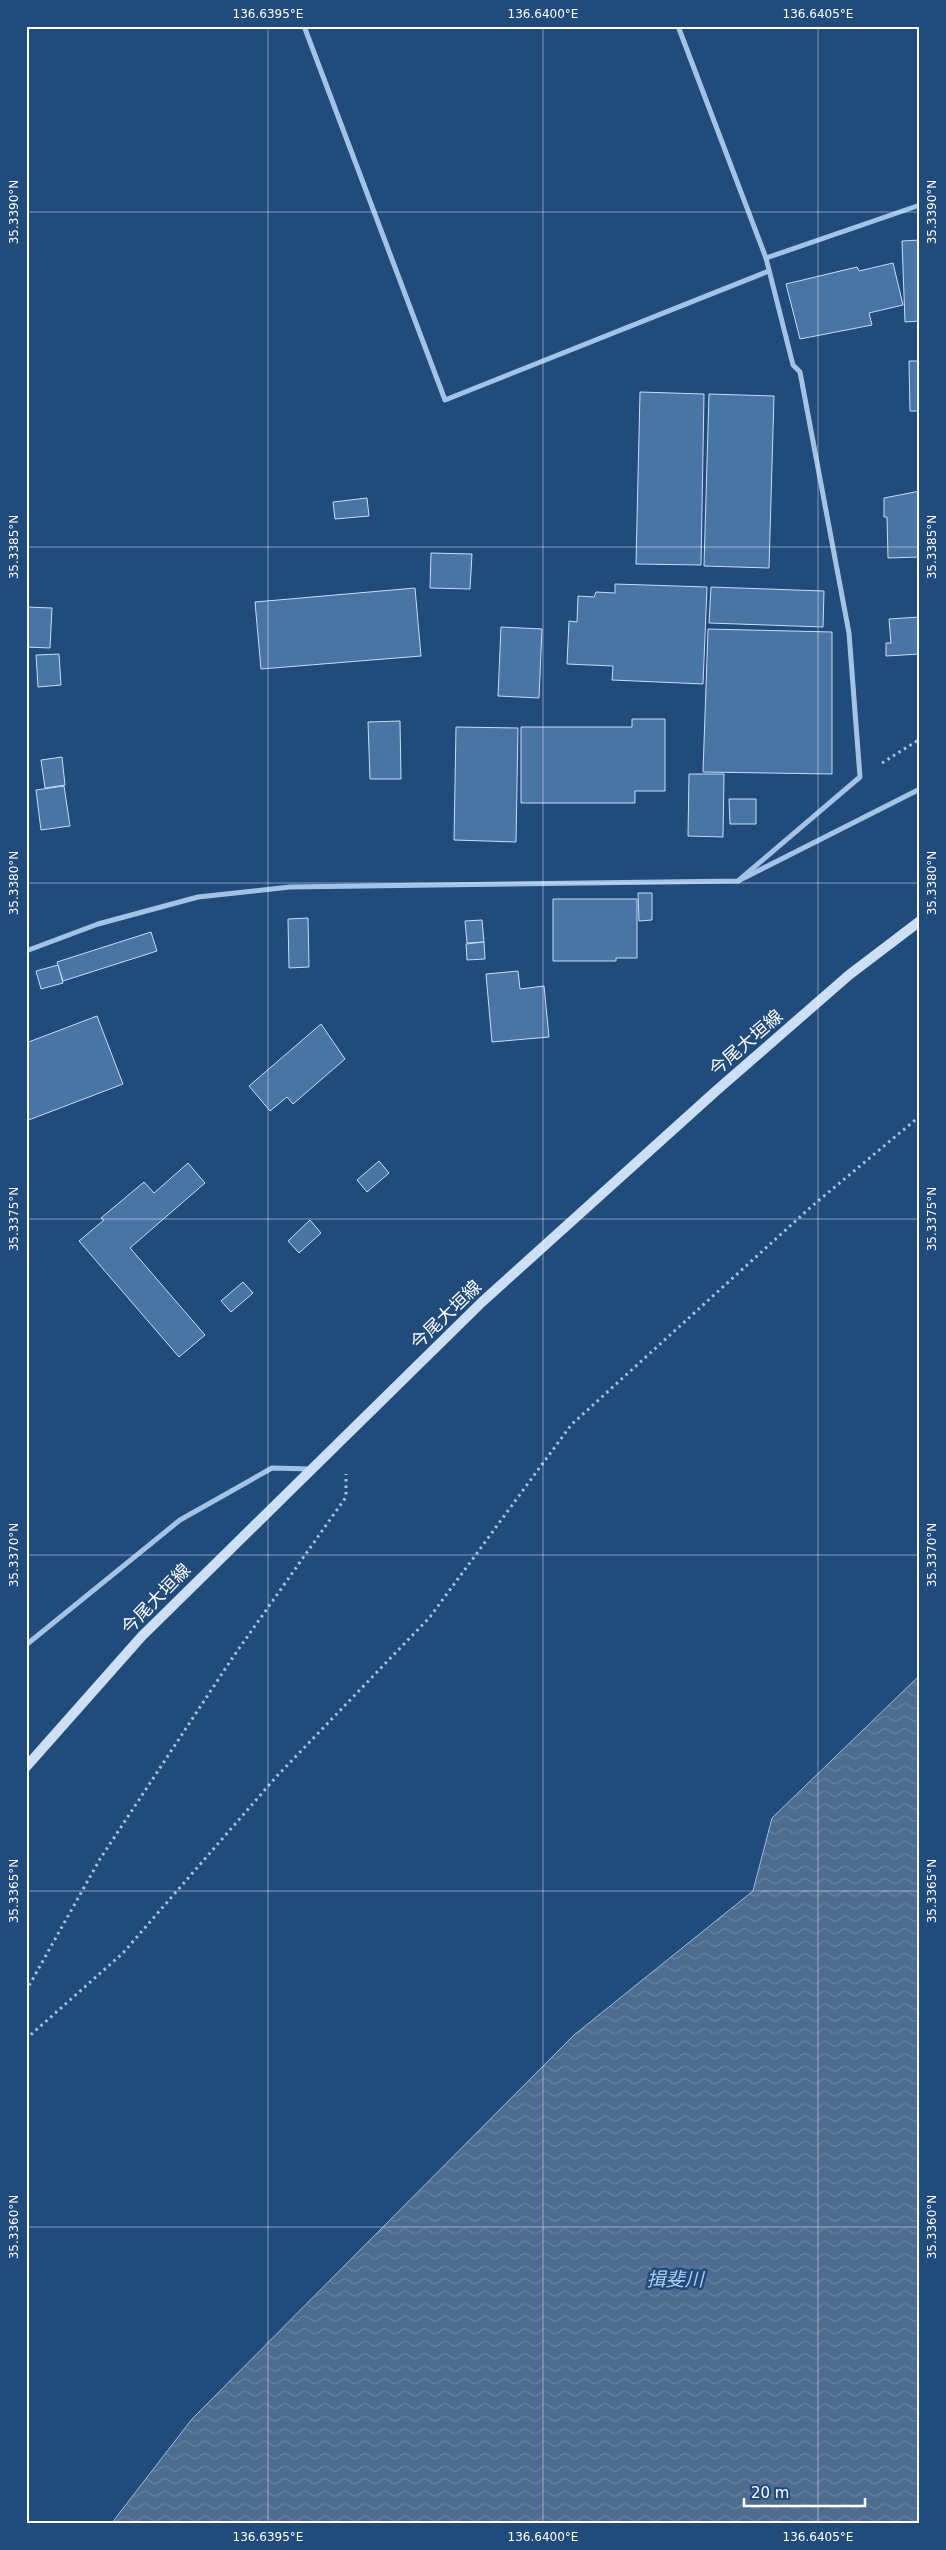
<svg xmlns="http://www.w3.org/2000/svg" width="946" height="2550" font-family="'DejaVu Sans','Noto Sans JP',sans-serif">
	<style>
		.water { fill: url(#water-waves); stroke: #96bee7 }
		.building { fill: #4975a4; stroke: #c6ddf4 }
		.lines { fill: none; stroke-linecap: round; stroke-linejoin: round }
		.path { stroke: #a3c3e6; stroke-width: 3; stroke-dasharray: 2.5 4; stroke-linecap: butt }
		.minor { stroke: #a3c3e6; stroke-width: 5 }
		.secondary { stroke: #cddff5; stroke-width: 10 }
		.ticks { fill: none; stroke: #fff; stroke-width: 1; stroke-opacity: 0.45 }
		.labels { text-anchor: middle; stroke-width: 5; stroke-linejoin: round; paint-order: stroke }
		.street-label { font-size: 18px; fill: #fff; stroke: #214b7b }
		.water-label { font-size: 19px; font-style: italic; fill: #aecdee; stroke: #214b7b }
		.neatline { fill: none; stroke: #fff; stroke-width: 2 }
		.ticks-label { font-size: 12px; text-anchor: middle; fill: #fff }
	</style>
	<defs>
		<pattern id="water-waves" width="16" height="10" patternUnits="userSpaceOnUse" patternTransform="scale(1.25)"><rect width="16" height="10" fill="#4d6c8f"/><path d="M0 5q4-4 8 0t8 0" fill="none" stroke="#6882a0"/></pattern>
	</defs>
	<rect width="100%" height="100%" fill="#214b7b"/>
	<polygon class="water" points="920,1675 920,2524 111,2524 192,2419 574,2035 753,1891 772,1818"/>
	<g class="building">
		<polygon points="920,240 920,321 905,322 902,241"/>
		<polygon points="893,263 903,305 869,313 872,325 800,339 786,284 857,267 859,271"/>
		<polygon points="909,361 920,361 920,411 910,411"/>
		<polygon points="640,392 704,394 701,565 636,564"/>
		<polygon points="709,394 774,396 769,568 704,566"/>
		<polygon points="920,491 920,557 888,558 887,517 884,517 884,498"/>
		<polygon points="367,498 369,516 335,519 333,502"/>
		<polygon points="431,553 472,554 470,589 430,588"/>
		<polygon points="615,584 707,587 703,684 612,680 613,666 567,664 569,621 577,622 578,596 594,597 596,592 615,593"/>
		<polygon points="711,587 824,591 823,627 709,623"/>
		<polygon points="415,588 421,656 261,669 255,602"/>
		<polygon points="26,607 52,608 50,648 26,647"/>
		<polygon points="920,617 920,654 886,656 886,643 891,643 889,619"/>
		<polygon points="501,627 542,629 539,698 498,696"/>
		<polygon points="708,629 832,632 832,774 703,772"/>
		<polygon points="59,654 61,685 38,687 36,655"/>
		<polygon points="632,719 665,719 665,791 635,791 635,803 521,803 521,727 632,727"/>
		<polygon points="400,721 401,779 370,779 368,722"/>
		<polygon points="456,727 518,728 516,842 454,840"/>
		<polygon points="62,757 65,785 45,788 41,760"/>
		<polygon points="689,774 724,774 723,837 688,836"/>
		<polygon points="64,786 70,826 41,830 36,790"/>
		<polygon points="729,799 756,799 756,824 730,824"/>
		<polygon points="638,893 652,893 652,920 639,921"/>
		<polygon points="553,899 637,899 637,958 616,958 616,961 553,961"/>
		<polygon points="308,918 309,967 289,968 288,919"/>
		<polygon points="482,920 484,942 467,943 465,921"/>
		<polygon points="151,932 157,951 63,981 57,962"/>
		<polygon points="484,942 485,959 467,960 466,944"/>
		<polygon points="58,965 63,983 41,989 36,971"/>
		<polygon points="518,971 520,989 544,986 549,1037 492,1042 486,974"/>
		<polygon points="97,1016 123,1084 26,1121 26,1043"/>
		<polygon points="321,1024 345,1059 293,1104 287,1097 270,1111 249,1086"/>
		<polygon points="379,1161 389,1173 367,1192 357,1180"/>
		<polygon points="188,1163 205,1183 130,1248 205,1335 179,1357 79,1241 104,1220 101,1218 144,1182 154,1193"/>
		<polygon points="310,1220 321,1233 299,1253 288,1241"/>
		<polygon points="243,1282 253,1293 231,1312 221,1301"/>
	</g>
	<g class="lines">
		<g class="path">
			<polyline points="882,763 920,739"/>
			<polyline points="26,1991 100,1859 233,1657 346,1497 346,1474"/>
			<polyline points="26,2039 123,1953 276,1777 430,1617 571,1425 812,1206 920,1116"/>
		</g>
		<g class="minor">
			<polyline points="304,26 445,400 769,271"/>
			<polyline points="678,26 766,258 793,365 800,372 849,633 860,777 738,881"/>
			<polyline points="766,258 920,205"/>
			<polyline points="26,951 98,924 198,897 290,887 738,881 920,789"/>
			<polyline points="26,1645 180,1520 272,1468 312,1469"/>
		</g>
		<polyline class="secondary" points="26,1767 142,1636 482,1302 717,1090 849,975 920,921"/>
	</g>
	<path class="ticks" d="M268,26V2524M543,26V2524M818,26V2524M26,212H920M26,547H920M26,883H920M26,1219H920M26,1555H920M26,1891H920M26,2227H920"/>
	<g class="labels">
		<g class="street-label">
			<text transform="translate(746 1043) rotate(-41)" y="6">今尾大垣線</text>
			<text transform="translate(446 1315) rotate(-44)" y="6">今尾大垣線</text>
			<text transform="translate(156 1599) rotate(-46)" y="6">今尾大垣線</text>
		</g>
		<g class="water-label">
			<text x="675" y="2286">揖斐川</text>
		</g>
	</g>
	<rect width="946" height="2550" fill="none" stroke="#214b7b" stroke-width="55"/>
	<path d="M744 2498v8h121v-8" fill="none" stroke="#ffffff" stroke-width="2.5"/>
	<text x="751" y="2498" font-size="15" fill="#ffffff" stroke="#214b7b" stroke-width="4" paint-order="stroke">20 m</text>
	<rect x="28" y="28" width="890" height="2494" class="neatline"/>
	<g class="ticks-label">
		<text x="268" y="18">136.6395°E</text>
		<text x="543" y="18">136.6400°E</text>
		<text x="818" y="18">136.6405°E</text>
		<text transform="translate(14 212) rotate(-90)" y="4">35.3390°N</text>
		<text transform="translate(932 212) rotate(-90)" y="4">35.3390°N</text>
		<text transform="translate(14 547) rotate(-90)" y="4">35.3385°N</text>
		<text transform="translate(932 547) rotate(-90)" y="4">35.3385°N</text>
		<text transform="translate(14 883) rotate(-90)" y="4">35.3380°N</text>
		<text transform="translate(932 883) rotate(-90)" y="4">35.3380°N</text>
		<text transform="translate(14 1219) rotate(-90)" y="4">35.3375°N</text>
		<text transform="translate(932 1219) rotate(-90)" y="4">35.3375°N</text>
		<text transform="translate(14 1555) rotate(-90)" y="4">35.3370°N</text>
		<text transform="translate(932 1555) rotate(-90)" y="4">35.3370°N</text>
		<text transform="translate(14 1891) rotate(-90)" y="4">35.3365°N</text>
		<text transform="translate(932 1891) rotate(-90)" y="4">35.3365°N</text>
		<text transform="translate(14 2227) rotate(-90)" y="4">35.3360°N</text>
		<text transform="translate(932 2227) rotate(-90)" y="4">35.3360°N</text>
		<text x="268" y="2541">136.6395°E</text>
		<text x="543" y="2541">136.6400°E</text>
		<text x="818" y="2541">136.6405°E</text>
	</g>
</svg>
